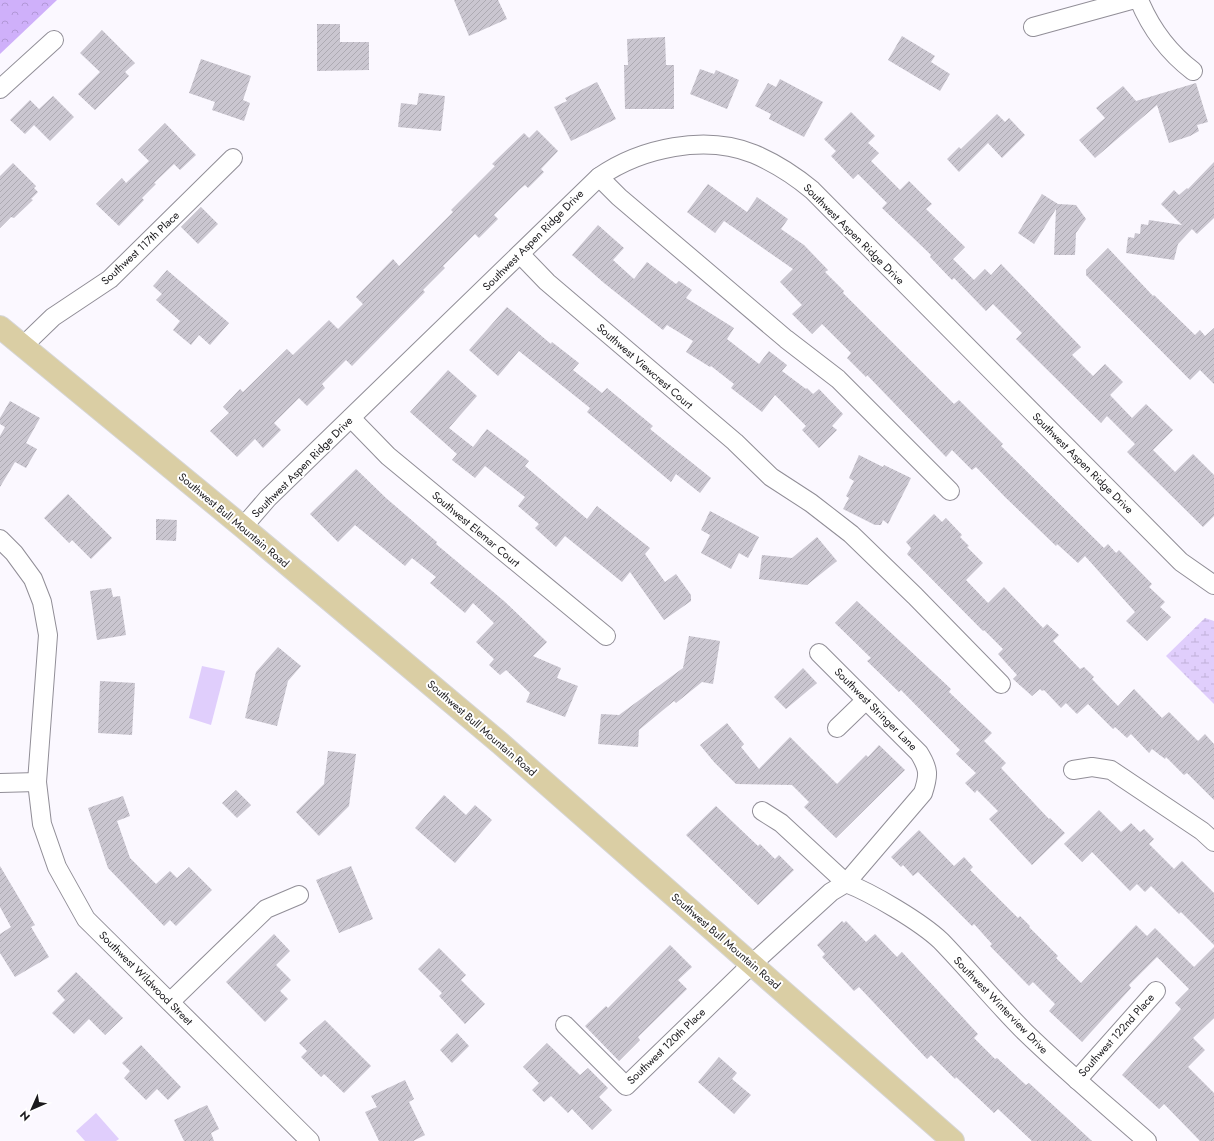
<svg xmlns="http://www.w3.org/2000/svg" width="1214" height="1141" font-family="Jost,sans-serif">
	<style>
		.forest { fill: url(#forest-crowns) }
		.wetland { fill: url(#wetland-marsh) }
		.green { fill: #e0cefc }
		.building { fill: url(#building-hatch) }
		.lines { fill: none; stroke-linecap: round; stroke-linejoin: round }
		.minor-casing { stroke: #918e97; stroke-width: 20 }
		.major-casing { stroke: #d6d6d6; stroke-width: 24 }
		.minor { stroke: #fff; stroke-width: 18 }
		.major { stroke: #dacea4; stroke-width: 22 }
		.labels { text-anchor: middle; stroke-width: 4; stroke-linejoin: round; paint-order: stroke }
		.street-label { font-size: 11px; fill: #1b1a1d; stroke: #fff }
	</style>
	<defs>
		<pattern id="forest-crowns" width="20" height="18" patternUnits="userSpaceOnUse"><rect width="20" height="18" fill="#cfb0fa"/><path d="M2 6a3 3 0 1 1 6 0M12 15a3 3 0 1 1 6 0" fill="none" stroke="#b197d6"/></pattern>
		<pattern id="wetland-marsh" width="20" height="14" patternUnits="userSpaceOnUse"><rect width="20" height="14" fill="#e0cefc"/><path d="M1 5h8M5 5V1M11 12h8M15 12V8" fill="none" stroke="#c0b0d8"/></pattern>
		<pattern id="building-hatch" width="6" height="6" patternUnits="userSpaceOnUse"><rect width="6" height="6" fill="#cac6d0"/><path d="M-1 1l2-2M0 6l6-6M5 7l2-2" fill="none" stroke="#adaab2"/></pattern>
	</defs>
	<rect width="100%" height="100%" fill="#fbf8ff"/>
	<polygon class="forest" points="0,0 57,0 0,54"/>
	<polygon class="wetland" points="1205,618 1214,621 1214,704 1166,656"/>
	<g class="green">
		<polygon points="202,666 225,671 211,725 189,718"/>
		<polygon points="96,1113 119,1139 116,1141 85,1141 76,1131"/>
	</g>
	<g class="building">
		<polygon points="454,0 498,0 507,19 469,36"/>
		<polygon points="317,24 340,24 340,42 369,42 369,70 317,71"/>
		<polygon points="102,30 135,63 125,72 129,76 95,110 78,94 100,72 80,53"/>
		<polygon points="902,36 935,56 931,62 950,74 940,91 888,60"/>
		<polygon points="665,37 666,65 674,65 674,109 625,109 624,65 628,65 627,39"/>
		<polygon points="201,59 251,76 243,100 250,103 244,121 212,110 215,102 189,93"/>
		<polygon points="700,69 714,74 716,70 739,80 727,109 690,94"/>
		<polygon points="780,79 823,102 804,137 769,119 771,114 755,106 768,83 776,87"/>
		<polygon points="597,82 616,119 571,141 554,107 567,101 565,98"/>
		<polygon points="1196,83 1208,122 1197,125 1199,131 1190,136 1169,143 1157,105 1095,158 1079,140 1105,118 1096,108 1123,86 1136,101"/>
		<polygon points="419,93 445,96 441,131 398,127 401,103 417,105"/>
		<polygon points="53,96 74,117 50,141 34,125 25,134 10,120 30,100 39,109"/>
		<polygon points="851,112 875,136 868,143 879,153 871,161 900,190 909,181 932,204 926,209 965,247 953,259 974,280 985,269 991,275 1001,264 1081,347 1072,355 1093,376 1105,364 1123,382 1110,395 1132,418 1146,404 1173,430 1153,450 1175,472 1193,454 1214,475 1214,516 1203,527 1127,452 1135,444 1107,416 1101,423 1016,339 1022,333 993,304 986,311 954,278 952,280 930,257 931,255 882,208 887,203 858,174 853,179 831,156 836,151 824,139"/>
		<polygon points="997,114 1005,122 1009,118 1025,135 1002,158 988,143 959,172 947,159 959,147 961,149"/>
		<polygon points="165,123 196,155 180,170 174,164 154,183 156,184 142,198 144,200 119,226 96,204 122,178 126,183 149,161 138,150"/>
		<polygon points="537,130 558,151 541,169 544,172 528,188 525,185 519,190 494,215 498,219 479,238 475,234 443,266 445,268 423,290 425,292 352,366 346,360 322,384 325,388 307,406 299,398 274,423 281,430 263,448 255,439 237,457 210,431 229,413 223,407 240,389 243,392 287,349 293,355 329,320 338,329 363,304 356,297 393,259 399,266 453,212 451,210 495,166 492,164 524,133 529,138"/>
		<polygon points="1214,162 1214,218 1197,234 1192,229 1178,244 1174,260 1126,253 1128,237 1134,238 1135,233 1140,234 1141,224 1148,225 1149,220 1182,225 1161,204 1174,190 1179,195 1187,188 1188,189"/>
		<polygon points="13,163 36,186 34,188 38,192 31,199 33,200 14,218 11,217 0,228 0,176"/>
		<polygon points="708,184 747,212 757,197 788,219 781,229 804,245 828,270 825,272 844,291 843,293 954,404 959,400 1003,444 1001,446 1104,548 1108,544 1116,553 1119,550 1152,584 1149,587 1165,602 1160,607 1171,617 1147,641 1126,621 1135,612 1085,556 1078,563 1057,544 1056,546 1005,497 976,467 972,470 952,450 946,457 867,375 866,377 847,358 851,353 822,324 812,334 792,314 802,305 780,282 793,269 724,221 715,233 687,212"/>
		<polygon points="1042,194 1058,204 1076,205 1086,219 1076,233 1075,255 1054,255 1056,209 1034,244 1018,233"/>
		<polygon points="201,207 218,224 198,244 181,227"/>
		<polygon points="598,225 624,248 613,260 634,279 647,262 676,284 679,281 692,290 686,298 734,328 727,339 759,364 769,351 787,365 782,371 806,389 807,388 813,394 819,389 843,414 832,426 837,430 819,448 802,430 806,426 775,395 762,412 731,388 734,384 711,366 710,367 686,352 693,341 667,325 663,330 604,283 572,255"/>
		<polygon points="1108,248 1153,296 1154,295 1195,335 1200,330 1205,336 1214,328 1214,384 1200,370 1190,380 1086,275 1086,270"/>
		<polygon points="167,270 229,323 210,345 199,335 191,345 173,330 180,321 156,300 162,294 153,286"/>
		<polygon points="507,307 551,344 552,342 579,363 573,370 602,393 607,388 653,426 650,429 711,478 700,493 676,474 671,482 587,412 590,408 519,351 498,376 469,350"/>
		<polygon points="448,370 477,396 449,428 473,447 487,429 529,461 525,466 587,519 597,506 650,548 645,554 665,582 676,574 691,595 691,601 664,620 630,572 622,582 565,536 556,547 535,528 539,524 518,506 525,497 485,466 475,478 452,460 457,454 410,412"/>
		<polygon points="10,401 40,418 26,443 37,449 26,468 15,462 0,487 0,436 5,427 0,424 0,418"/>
		<polygon points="859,455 883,467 884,465 911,478 888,524 883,520 881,525 875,525 843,509 849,498 846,496 854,481 849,478"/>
		<polygon points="356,469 386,498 437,542 436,544 504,601 547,642 533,656 561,668 557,678 578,686 565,717 526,702 530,693 506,670 500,675 489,665 494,659 476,642 494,623 473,603 465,613 430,583 436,577 412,558 405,566 355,525 338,542 310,514"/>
		<polygon points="68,494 112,538 91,559 72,540 69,543 44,518"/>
		<polygon points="710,511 759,537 748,558 739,553 731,569 701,553 710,535 701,530"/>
		<polygon points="934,514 942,522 946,518 962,535 960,537 969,546 967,547 983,563 966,580 988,603 1004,587 1043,628 1047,624 1059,635 1053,641 1080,669 1084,667 1094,677 1092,679 1118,706 1134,689 1162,718 1169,712 1198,741 1205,734 1214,744 1214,800 1187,773 1184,775 1166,757 1165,759 1152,749 1149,753 1131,734 1127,738 1115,727 1113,729 1088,704 1077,714 1066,703 1061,708 1044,690 1042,691 1040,689 1032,696 1013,679 1017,675 998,654 1003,649 984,630 983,631 907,554 911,548 906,542"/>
		<polygon points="156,519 177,520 176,541 156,540"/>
		<polygon points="817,537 837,561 807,585 759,579 762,555 792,558"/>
		<polygon points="111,588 113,597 120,596 126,635 97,640 90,591"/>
		<polygon points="857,601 951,689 949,692 992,733 984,741 1006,763 1001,768 1049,819 1050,818 1065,833 1032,865 989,819 998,811 977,790 975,793 965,783 976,773 956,754 960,750 901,690 899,692 867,661 871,658 835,623"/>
		<polygon points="689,636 720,641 713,684 702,682 676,703 674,701 639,730 638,747 598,744 601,714 619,715 683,668"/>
		<polygon points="278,647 301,666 288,681 277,726 245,718 256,672"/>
		<polygon points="803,668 817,683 786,709 774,697"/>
		<polygon points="100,681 135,683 132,735 98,733"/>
		<polygon points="727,723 744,744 741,747 759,769 790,737 837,784 866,755 868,757 879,745 905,770 836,838 804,807 809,802 792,785 736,784 714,762 700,745"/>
		<polygon points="328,751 356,754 349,806 319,836 296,812 324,784"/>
		<polygon points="236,790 251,805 237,818 222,803"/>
		<polygon points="444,795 466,815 475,805 492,820 455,863 415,828"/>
		<polygon points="123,796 130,816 117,821 130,858 156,884 170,871 177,878 189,867 212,890 176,926 170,920 164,926 108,868 88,808"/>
		<polygon points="716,806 758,846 760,844 775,859 779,855 794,870 758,905 686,835"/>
		<polygon points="1099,810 1121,832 1131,823 1140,832 1144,829 1154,839 1149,844 1174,869 1182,861 1214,893 1214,945 1181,912 1179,914 1151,886 1145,892 1137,884 1130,891 1092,852 1082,862 1064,844"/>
		<polygon points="919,830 954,866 964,857 973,867 970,870 1018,918 1020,916 1030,926 1029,927 1058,956 1056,958 1081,983 1136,925 1147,936 1155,928 1194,967 1214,947 1214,1018 1193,1038 1205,1050 1188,1067 1214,1093 1214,1141 1200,1141 1164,1104 1159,1109 1122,1075 1181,1009 1175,1003 1189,989 1157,957 1129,985 1131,988 1082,1042 1049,1011 1055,1004 1033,982 1029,986 990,946 992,944 974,924 972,926 918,872 913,876 903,865 901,867 891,857"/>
		<polygon points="0,866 35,925 31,927 49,957 15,977 0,953 0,934 11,927 0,907"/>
		<polygon points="351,866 373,919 339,933 316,880"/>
		<polygon points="842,921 844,923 846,921 866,942 875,934 897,957 902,952 978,1034 974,1038 995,1059 997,1058 1026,1085 1029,1083 1092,1141 1032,1141 998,1109 994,1113 956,1077 955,1079 931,1055 927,1059 859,987 854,991 822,957 825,954 817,945"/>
		<polygon points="274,934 290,951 276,965 291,980 280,991 288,999 265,1022 226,982"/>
		<polygon points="670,945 692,967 678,980 687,989 638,1037 640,1040 619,1061 585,1026 606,1006 608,1008"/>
		<polygon points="439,948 466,975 461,980 485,1004 465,1024 439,996 442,993 418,969"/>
		<polygon points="76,972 123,1018 105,1035 89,1019 74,1034 52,1013 65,1000 57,991"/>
		<polygon points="325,1020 371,1066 344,1093 324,1074 321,1077 301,1057 307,1051 299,1043"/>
		<polygon points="457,1033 469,1046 452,1063 440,1050"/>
		<polygon points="547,1043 580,1075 588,1068 608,1088 599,1097 612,1110 592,1130 572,1109 568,1113 551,1096 544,1102 532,1090 539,1083 523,1067"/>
		<polygon points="141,1045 181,1087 168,1100 157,1089 146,1100 124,1078 130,1071 122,1063"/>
		<polygon points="719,1057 737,1073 732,1079 751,1095 734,1114 698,1082"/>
		<polygon points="405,1080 414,1099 409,1102 425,1135 413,1141 379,1141 365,1112 377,1107 371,1096"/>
		<polygon points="207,1105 219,1129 211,1133 214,1141 184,1141 174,1120"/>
	</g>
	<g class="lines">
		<g class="minor-casing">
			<g id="minor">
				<path d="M1139,0C1151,29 1168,52 1193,71"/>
				<polyline points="1033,27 1131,0"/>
				<polyline points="0,89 54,40"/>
				<polyline points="599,177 619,197 786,339 838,379 950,491"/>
				<polyline points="520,254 547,282 735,442 771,477 811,503 851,534 915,596 1001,684"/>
				<polyline points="23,346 53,317 110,279 233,158"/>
				<polyline points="351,418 388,456 606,636"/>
				<path d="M243,527L268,498L599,177C641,148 705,134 754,154C775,163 794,175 812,190L1181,562L1214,585"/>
				<polyline points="0,539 14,553 33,579 42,602 48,635 37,782 42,824 57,867 86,919 310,1141"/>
				<polyline points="837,728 866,700"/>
				<polyline points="1073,770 1092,767 1111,770 1202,831 1214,842"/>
				<polyline points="0,783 37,782"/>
				<path d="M762,811L781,823L846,883C872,893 921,922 941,941C970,971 996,1003 1025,1032C1064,1070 1106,1105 1147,1141"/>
				<polyline points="170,1002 266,909 299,895"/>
				<path d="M565,1025L626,1086L752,964L831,892L846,883L923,793C929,775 929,769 919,753L819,653"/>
				<polyline points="1077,1080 1156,991"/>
			</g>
		</g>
		<g class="major-casing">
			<polyline id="major" points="0,327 243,527 500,743 953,1141"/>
		</g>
		<use href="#minor" class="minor"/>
		<use href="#major" class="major"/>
	</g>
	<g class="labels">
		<g class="street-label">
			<text transform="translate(854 234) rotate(45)" y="4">Southwest Aspen Ridge Drive</text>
			<text transform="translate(533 240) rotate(-45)" y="4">Southwest Aspen Ridge Drive</text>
			<text transform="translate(140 248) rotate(-43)" y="4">Southwest 117th Place</text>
			<text transform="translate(645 366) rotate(41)" y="4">Southwest Viewcrest Court</text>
			<text transform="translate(1083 463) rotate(45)" y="4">Southwest Aspen Ridge Drive</text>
			<text transform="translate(302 467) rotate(-45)" y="4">Southwest Aspen Ridge Drive</text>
			<text transform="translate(234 520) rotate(40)" y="4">Southwest Bull Mountain Road</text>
			<text transform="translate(476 529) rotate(40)" y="4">Southwest Elemar Court</text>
			<text transform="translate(876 709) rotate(45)" y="4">Southwest Stringer Lane</text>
			<text transform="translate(482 728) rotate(41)" y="4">Southwest Bull Mountain Road</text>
			<text transform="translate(726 941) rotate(41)" y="4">Southwest Bull Mountain Road</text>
			<text transform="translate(146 978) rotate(45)" y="4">Southwest Wildwood Street</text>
			<text transform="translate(1001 1005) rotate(46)" y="4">Southwest Winterview Drive</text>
			<text transform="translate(1116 1035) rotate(-48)" y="4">Southwest 122nd Place</text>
			<text transform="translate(666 1046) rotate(-44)" y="4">Southwest 120th Place</text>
		</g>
	</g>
	<g transform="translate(32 1109) rotate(225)" stroke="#ffffff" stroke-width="3" paint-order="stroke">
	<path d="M0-3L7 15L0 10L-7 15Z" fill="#1b1a1d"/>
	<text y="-6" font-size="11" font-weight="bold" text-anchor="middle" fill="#1b1a1d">N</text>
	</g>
</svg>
